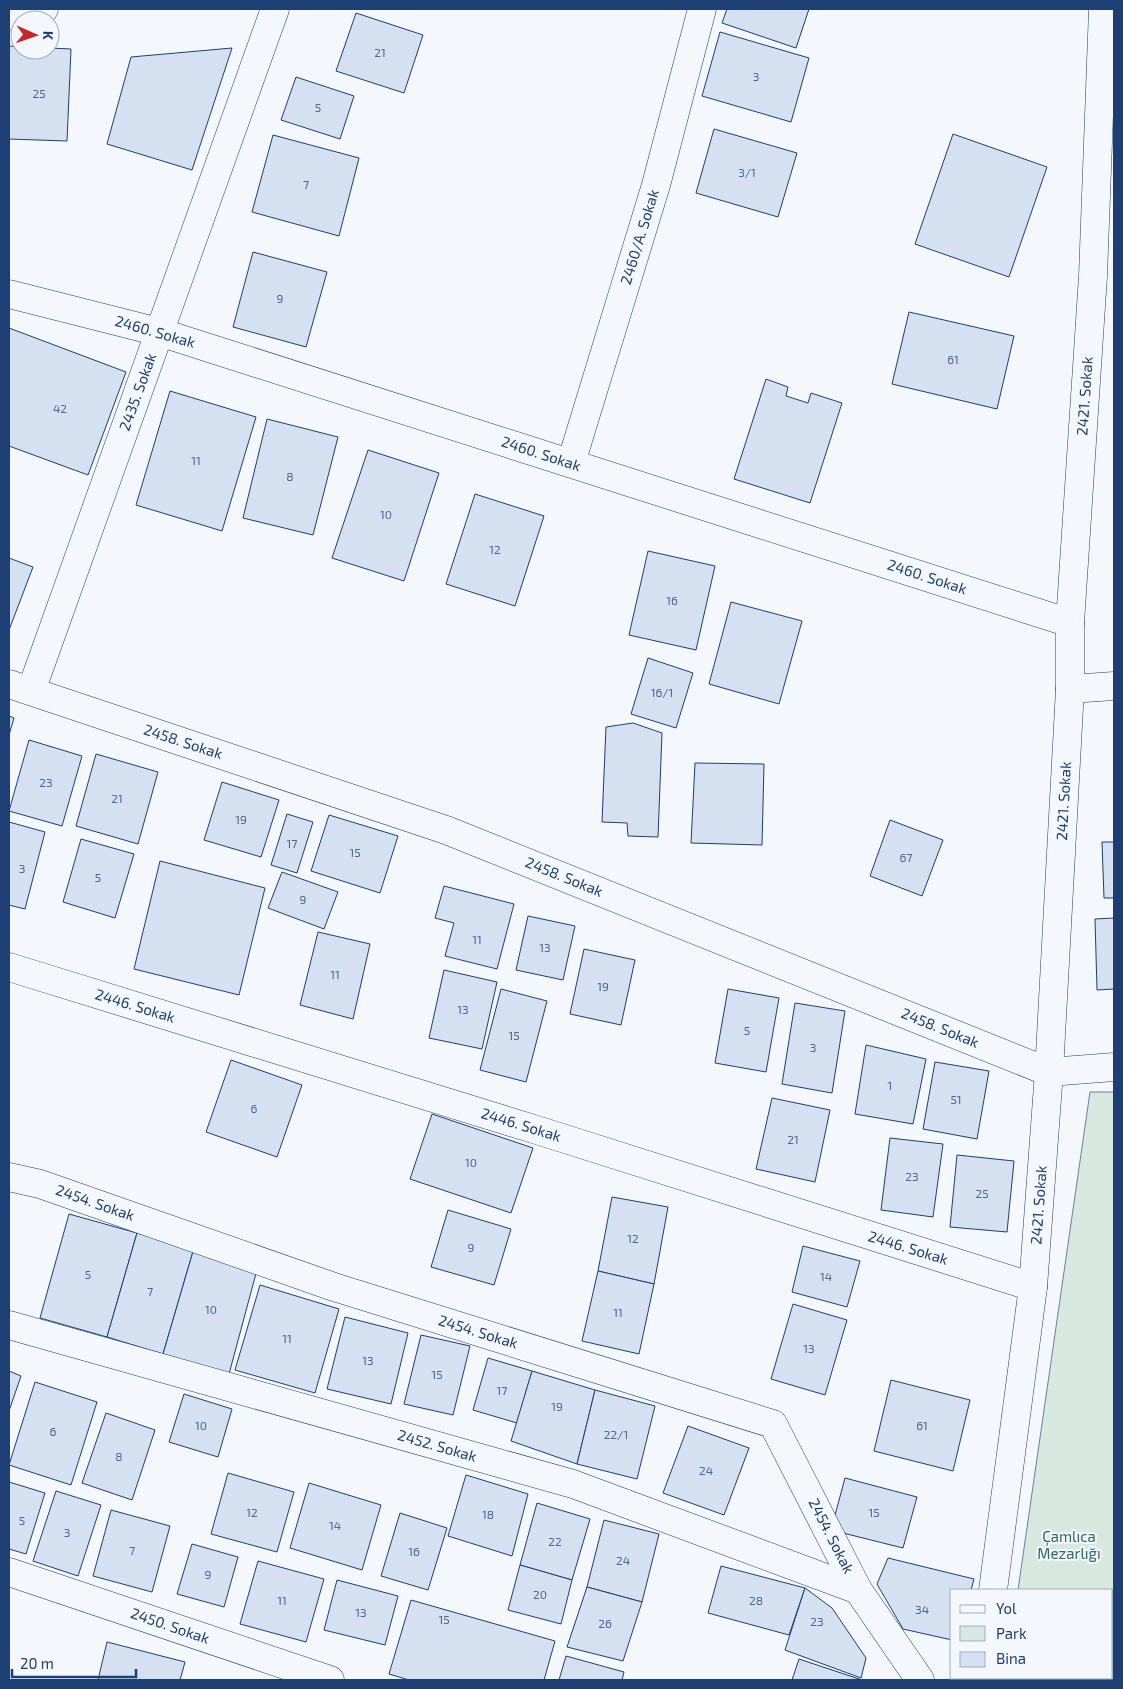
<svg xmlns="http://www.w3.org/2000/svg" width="1123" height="1689" font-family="'Exo 2',sans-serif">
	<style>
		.green { fill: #d7e8df; stroke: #687fa3 }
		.building { fill: #d5e0f0; stroke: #1d3f73 }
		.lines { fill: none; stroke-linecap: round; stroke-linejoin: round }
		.minor-casing { stroke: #1d3f73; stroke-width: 29 }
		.tertiary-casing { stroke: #1d3f73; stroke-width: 29 }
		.minor { stroke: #f4f7fb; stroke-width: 28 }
		.tertiary { stroke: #f4f7fb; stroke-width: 28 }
		.labels { text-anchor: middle; stroke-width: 4; stroke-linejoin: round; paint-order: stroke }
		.number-label { font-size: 12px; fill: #4b6792 }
		.street-label { font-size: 15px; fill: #1d3f73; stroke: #f4f7fb }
		.park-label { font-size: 15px; fill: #2c6c60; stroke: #f4f7fb }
	</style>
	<rect width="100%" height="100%" fill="#f4f7fb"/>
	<polygon class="green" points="1090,1092 1114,1092 1114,1680 1005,1680 1005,1678 1112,1678 1112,1590 1018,1590"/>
	<g class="building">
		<polygon points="727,9 809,9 796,48 722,23"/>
		<polygon points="356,13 423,35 404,93 336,71"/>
		<polygon points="720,32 809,58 791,122 702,96"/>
		<polygon points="9,46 20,47 20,50 50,50 50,48 71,49 67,141 9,139"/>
		<polygon points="232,48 192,170 107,144 131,57"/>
		<polygon points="296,77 354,96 340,139 281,120"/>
		<polygon points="714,129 797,153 778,217 696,193"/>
		<polygon points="953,134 1047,167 1009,277 915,244"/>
		<polygon points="273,135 359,158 339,236 252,212"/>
		<polygon points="253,252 327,272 306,347 233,327"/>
		<polygon points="909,312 1014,336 997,409 892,384"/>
		<polygon points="9,328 126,372 88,475 9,446"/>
		<polygon points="766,379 788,387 786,396 808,403 811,393 842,403 810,503 734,479"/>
		<polygon points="170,391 256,417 222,531 136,505"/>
		<polygon points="267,419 338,437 313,535 243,518"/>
		<polygon points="368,450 439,473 404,581 332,558"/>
		<polygon points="475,494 544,516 515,606 446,584"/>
		<polygon points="648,551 715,566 696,650 629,635"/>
		<polygon points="9,558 33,567 9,630"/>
		<polygon points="731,602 802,621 779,704 709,684"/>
		<polygon points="648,658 693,673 676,728 631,714"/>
		<polygon points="9,716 14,718 9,735"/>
		<polygon points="633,723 662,733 658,837 628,836 627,823 602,822 606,727"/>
		<polygon points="29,740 82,756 62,826 9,811"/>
		<polygon points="96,754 158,772 138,844 76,826"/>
		<polygon points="695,763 764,764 762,845 691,843"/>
		<polygon points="222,782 279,800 261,857 204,840"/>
		<polygon points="287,814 313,822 297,873 271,865"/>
		<polygon points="329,815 398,836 380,893 311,871"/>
		<polygon points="890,820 943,840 922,896 870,876"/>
		<polygon points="9,822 45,832 25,909 9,905"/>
		<polygon points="81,839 134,854 115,918 63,902"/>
		<polygon points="1102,842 1114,842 1114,898 1104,898"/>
		<polygon points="160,861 265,888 239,995 134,969"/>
		<polygon points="282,872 338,892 324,929 268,908"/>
		<polygon points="444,886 514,904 497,969 445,956 454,923 435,918"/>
		<polygon points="528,916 575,926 563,980 516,970"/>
		<polygon points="1114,918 1114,989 1097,990 1095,919"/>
		<polygon points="318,932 370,944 353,1019 300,1005"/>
		<polygon points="584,949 635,960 621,1025 570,1014"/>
		<polygon points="444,970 497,982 482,1049 429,1038"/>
		<polygon points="501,989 547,1001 526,1082 480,1070"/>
		<polygon points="728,989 779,998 766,1072 715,1063"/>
		<polygon points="795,1003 845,1011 832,1093 782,1084"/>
		<polygon points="866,1045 926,1059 913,1124 855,1114"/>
		<polygon points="231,1060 302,1085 277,1157 206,1132"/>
		<polygon points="935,1062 989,1071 977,1139 923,1129"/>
		<polygon points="772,1098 830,1110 815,1182 756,1169"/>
		<polygon points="432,1114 533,1148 511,1213 410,1179"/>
		<polygon points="890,1138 943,1144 933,1217 881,1210"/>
		<polygon points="957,1155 1014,1161 1007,1232 950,1227"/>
		<polygon points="612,1197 668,1207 654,1284 598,1271"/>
		<polygon points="448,1210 511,1229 494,1285 431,1267"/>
		<polygon points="69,1214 137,1233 107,1337 40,1318"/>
		<polygon points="137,1233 194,1248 163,1354 107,1337"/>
		<polygon points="803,1246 860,1261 847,1307 792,1292"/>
		<polygon points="194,1248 258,1266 229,1374 163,1354"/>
		<polygon points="598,1271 654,1284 639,1354 582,1341"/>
		<polygon points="260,1285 339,1309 315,1393 235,1370"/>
		<polygon points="793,1304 847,1320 825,1395 771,1379"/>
		<polygon points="345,1317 408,1333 391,1404 327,1389"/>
		<polygon points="421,1335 470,1346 453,1415 404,1404"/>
		<polygon points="488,1358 532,1371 517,1423 473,1410"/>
		<polygon points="9,1371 21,1376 9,1411"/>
		<polygon points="532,1371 595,1390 577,1464 511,1441"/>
		<polygon points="891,1380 970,1400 953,1471 874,1451"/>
		<polygon points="35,1382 97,1402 71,1485 9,1465"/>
		<polygon points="595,1390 655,1406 637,1479 577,1464"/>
		<polygon points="184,1394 232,1409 218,1457 169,1442"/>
		<polygon points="106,1413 155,1430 132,1500 82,1483"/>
		<polygon points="688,1426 749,1448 724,1515 663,1493"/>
		<polygon points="228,1473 294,1492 277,1552 211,1534"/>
		<polygon points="466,1475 528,1494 512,1556 448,1536"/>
		<polygon points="845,1478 917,1497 903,1548 831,1530"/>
		<polygon points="9,1482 45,1493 26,1554 9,1549"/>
		<polygon points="309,1483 381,1505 362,1570 290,1548"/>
		<polygon points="56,1491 101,1505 78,1576 33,1561"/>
		<polygon points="537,1503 590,1519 572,1580 520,1565"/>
		<polygon points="111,1510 170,1526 152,1592 93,1576"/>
		<polygon points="400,1513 447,1528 428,1590 381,1576"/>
		<polygon points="604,1520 659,1534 642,1602 587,1587"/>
		<polygon points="192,1544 238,1557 224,1607 177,1594"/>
		<polygon points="888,1558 974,1579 971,1590 952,1590 952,1640 903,1629 877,1584"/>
		<polygon points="258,1561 324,1579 306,1642 240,1624"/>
		<polygon points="520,1565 572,1580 561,1624 508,1610"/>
		<polygon points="721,1566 805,1588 789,1635 708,1613"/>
		<polygon points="337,1580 398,1596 385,1645 324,1630"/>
		<polygon points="587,1587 642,1602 623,1661 567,1647"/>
		<polygon points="805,1588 832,1608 866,1658 861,1678 785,1650"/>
		<polygon points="411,1600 555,1641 544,1680 409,1680 389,1674"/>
		<polygon points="107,1642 185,1662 180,1680 98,1680"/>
		<polygon points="566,1656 624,1672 622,1680 559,1680"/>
		<polygon points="799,1659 862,1680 792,1680"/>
	</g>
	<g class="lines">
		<g class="minor-casing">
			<g id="minor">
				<polyline points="9,294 159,332 1070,623"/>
				<polyline points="571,463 656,185 702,9"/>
				<polyline points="9,684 446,830 1049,1072 1114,1067"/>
				<polyline points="1070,689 1114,686"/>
				<polyline points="31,691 275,9"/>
				<polyline points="9,967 540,1131 1033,1287"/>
				<polyline points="9,1177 40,1184 334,1287 773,1424 858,1590 920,1680"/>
				<polyline points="9,1325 573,1484 858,1590"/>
				<polyline points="9,1572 330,1680"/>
				<polyline points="993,1590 1033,1287 1049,1072 1070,689 1070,623 1093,276 1103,9"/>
				<polyline points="981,1680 982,1678"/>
			</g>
		</g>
		<g class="tertiary-casing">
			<polyline id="tertiary" points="9,16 44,9"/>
		</g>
		<use href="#minor" class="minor"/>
		<use href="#tertiary" class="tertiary"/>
	</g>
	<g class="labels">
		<g class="number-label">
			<text x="380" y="57">21</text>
			<text x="756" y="81">3</text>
			<text x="39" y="98">25</text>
			<text x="318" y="112">5</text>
			<text x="747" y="177">3/1</text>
			<text x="306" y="189">7</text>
			<text x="280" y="303">9</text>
			<text x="953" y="364">61</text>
			<text x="60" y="413">42</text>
			<text x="196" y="465">11</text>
			<text x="290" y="481">8</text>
			<text x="386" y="519">10</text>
			<text x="495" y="554">12</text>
			<text x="672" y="605">16</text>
			<text x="662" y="697">16/1</text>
			<text x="46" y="787">23</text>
			<text x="117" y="803">21</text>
			<text x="241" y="824">19</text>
			<text x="292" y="848">17</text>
			<text x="355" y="857">15</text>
			<text x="906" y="862">67</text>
			<text x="22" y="873">3</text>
			<text x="98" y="882">5</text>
			<text x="303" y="904">9</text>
			<text x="477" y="944">11</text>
			<text x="545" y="952">13</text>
			<text x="335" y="979">11</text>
			<text x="603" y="991">19</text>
			<text x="463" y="1014">13</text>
			<text x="747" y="1035">5</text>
			<text x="514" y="1040">15</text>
			<text x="813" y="1052">3</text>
			<text x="890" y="1090">1</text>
			<text x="956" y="1104">51</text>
			<text x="254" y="1113">6</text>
			<text x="793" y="1144">21</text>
			<text x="471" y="1167">10</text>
			<text x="912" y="1181">23</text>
			<text x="982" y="1198">25</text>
			<text x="633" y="1243">12</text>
			<text x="471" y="1252">9</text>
			<text x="88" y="1279">5</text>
			<text x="826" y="1281">14</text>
			<text x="150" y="1296">7</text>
			<text x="211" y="1314">10</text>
			<text x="618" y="1317">11</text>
			<text x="287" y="1343">11</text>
			<text x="809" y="1353">13</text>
			<text x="368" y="1365">13</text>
			<text x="437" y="1379">15</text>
			<text x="502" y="1395">17</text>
			<text x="557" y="1411">19</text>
			<text x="201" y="1430">10</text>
			<text x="922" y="1430">61</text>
			<text x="53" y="1436">6</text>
			<text x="616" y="1439">22/1</text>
			<text x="119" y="1461">8</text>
			<text x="706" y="1475">24</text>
			<text x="252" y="1517">12</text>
			<text x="874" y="1517">15</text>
			<text x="488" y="1519">18</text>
			<text x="22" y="1525">5</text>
			<text x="335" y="1530">14</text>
			<text x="67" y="1537">3</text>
			<text x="555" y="1546">22</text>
			<text x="132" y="1555">7</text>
			<text x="414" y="1556">16</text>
			<text x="623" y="1565">24</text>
			<text x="208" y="1579">9</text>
			<text x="540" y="1599">20</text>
			<text x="282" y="1605">11</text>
			<text x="756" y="1605">28</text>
			<text x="922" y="1614">34</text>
			<text x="361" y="1617">13</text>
			<text x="444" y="1624">15</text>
			<text x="817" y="1626">23</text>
			<text x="605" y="1628">26</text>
		</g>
		<g class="street-label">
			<text transform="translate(640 237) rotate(-73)" y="5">2460/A. Sokak</text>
			<text transform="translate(155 332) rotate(16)" y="5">2460. Sokak</text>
			<text transform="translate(138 392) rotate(-70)" y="5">2435. Sokak</text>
			<text transform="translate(1085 396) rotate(-86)" y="5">2421. Sokak</text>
			<text transform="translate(541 454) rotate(18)" y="5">2460. Sokak</text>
			<text transform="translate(927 577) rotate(18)" y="5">2460. Sokak</text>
			<text transform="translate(183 742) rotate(18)" y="5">2458. Sokak</text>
			<text transform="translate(1064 801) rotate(-87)" y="5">2421. Sokak</text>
			<text transform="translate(564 877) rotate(22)" y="5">2458. Sokak</text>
			<text transform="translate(135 1006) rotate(17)" y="5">2446. Sokak</text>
			<text transform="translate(940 1028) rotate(22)" y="5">2458. Sokak</text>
			<text transform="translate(521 1125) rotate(17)" y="5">2446. Sokak</text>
			<text transform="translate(95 1203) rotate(19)" y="5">2454. Sokak</text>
			<text transform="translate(1039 1205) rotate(-86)" y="5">2421. Sokak</text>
			<text transform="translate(908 1248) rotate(17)" y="5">2446. Sokak</text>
			<text transform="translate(478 1332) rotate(17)" y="5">2454. Sokak</text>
			<text transform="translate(437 1446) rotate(16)" y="5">2452. Sokak</text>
			<text transform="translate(831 1536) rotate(63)" y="5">2454. Sokak</text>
			<text transform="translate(170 1626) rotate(19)" y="5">2450. Sokak</text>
		</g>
		<g class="park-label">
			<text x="1069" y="1542">Çamlıca<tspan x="1069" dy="17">Mezarlığı</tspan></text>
		</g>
	</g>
	<rect width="1123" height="1689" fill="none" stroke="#1d3f73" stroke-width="20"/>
	<rect x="950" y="1589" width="162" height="90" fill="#f4f7fb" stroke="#9eadc5"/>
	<rect x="960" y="1605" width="25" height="8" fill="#f4f7fb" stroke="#9eadc5"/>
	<text x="996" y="1614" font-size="15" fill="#1d3f73">Yol</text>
	<rect x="960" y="1626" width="25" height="15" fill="#d7e8df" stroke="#9eadc5"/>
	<text x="996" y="1639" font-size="15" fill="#1d3f73">Park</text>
	<rect x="960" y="1652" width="25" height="15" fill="#d5e0f0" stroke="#9eadc5"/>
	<text x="996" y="1664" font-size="15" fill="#1d3f73">Bina</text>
	<g transform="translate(35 35) rotate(92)"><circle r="24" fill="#f4f7fb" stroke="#9eadc5"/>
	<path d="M0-4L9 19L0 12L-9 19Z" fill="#c62828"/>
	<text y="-8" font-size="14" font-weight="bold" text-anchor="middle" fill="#1d3f73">K</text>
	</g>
	<path d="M12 1669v8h124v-8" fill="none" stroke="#1d3f73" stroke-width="2.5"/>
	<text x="20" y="1669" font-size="15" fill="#1d3f73" stroke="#f4f7fb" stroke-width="4" paint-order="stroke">20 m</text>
</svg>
